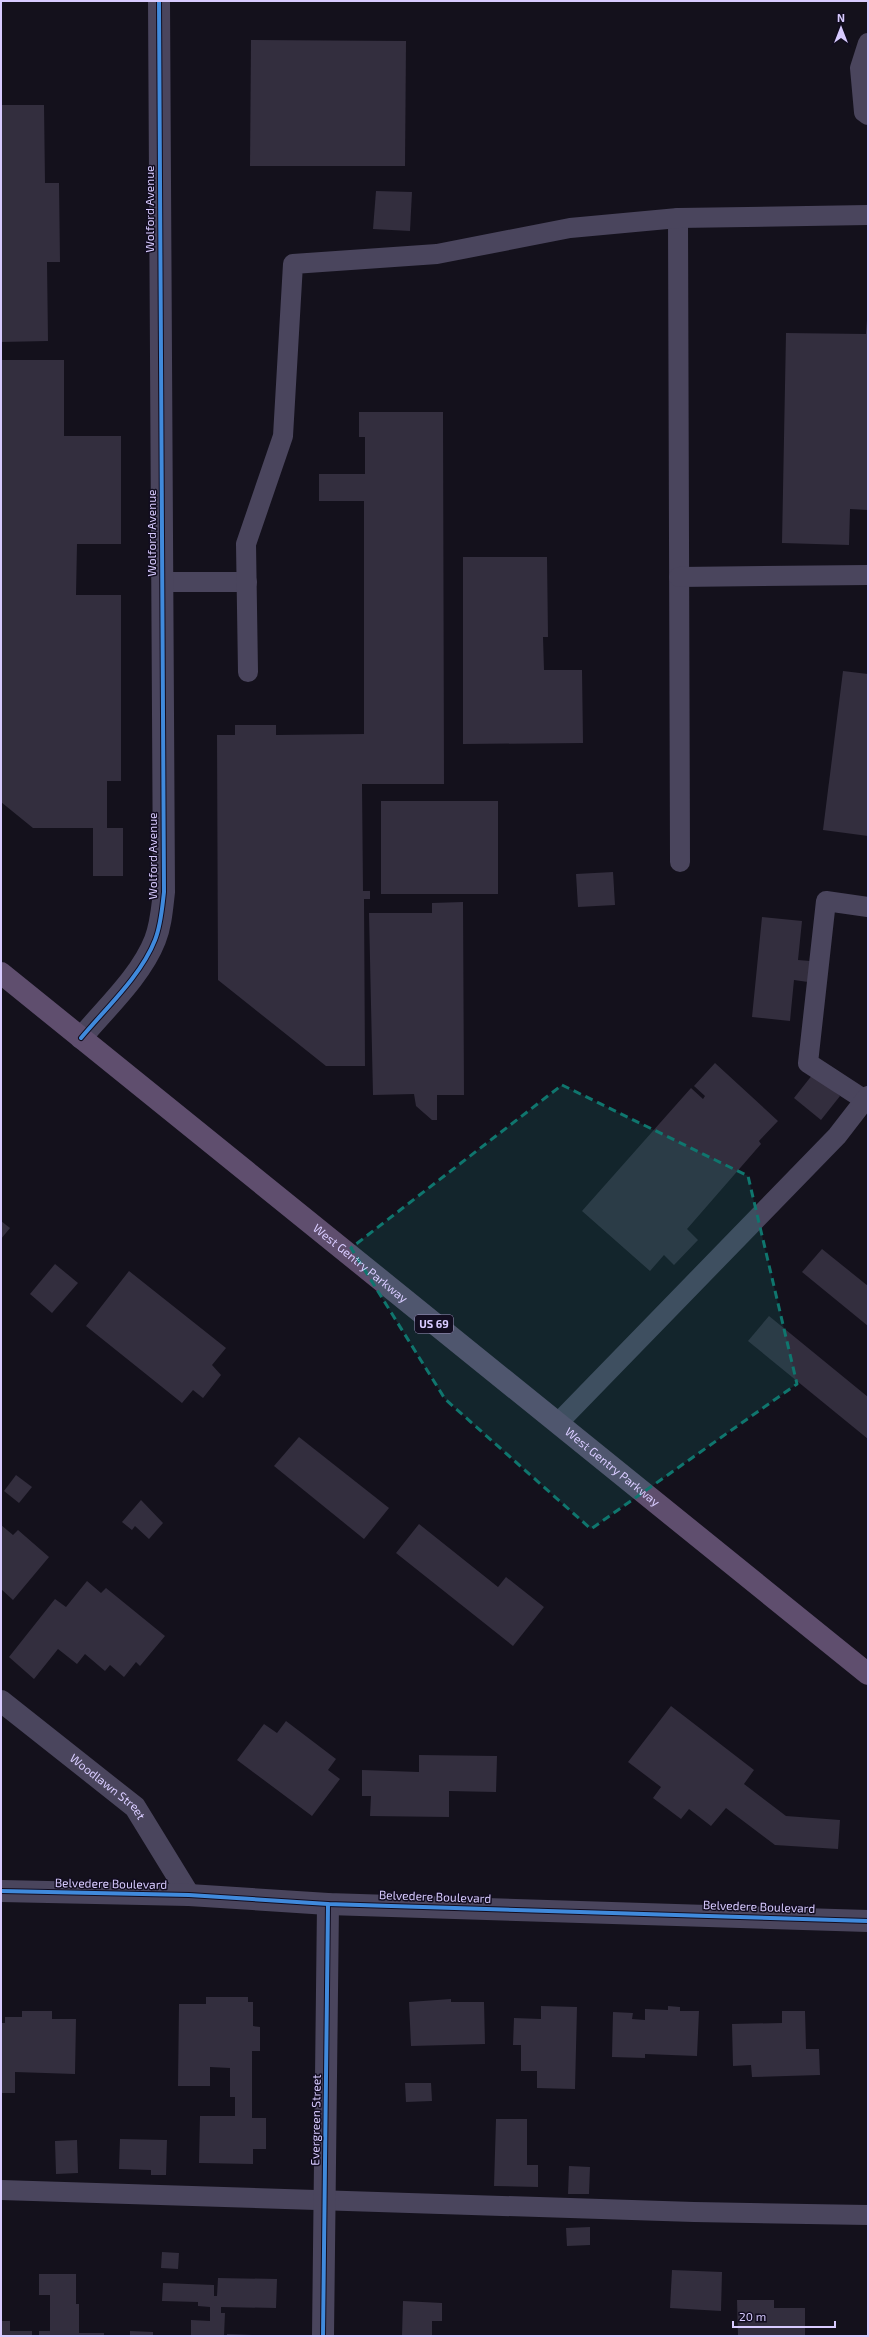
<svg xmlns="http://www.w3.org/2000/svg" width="869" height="2337" font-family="'Exo 2',sans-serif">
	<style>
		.building { fill: #332e3e }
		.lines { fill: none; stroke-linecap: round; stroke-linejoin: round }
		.lane { stroke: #4a455d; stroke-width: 20 }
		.street { stroke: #4a455d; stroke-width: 22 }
		.primary { stroke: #5f4e6e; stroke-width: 22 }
		.cycleway-casing { stroke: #120d20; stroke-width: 6 }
		.cycleway { stroke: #408adc; stroke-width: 4 }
		.marked { fill: #0f766e; fill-opacity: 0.2; stroke: #0f766e; stroke-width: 3; stroke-dasharray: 8 5; stroke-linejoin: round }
		.labels { text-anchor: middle; stroke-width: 3; stroke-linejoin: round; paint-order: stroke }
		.shield { fill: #120d20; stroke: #9d92bc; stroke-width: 1 }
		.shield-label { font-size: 11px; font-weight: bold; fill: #d8cbff }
		.street-label { font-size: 12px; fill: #d8cbff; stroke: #120d20 }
	</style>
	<rect width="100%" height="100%" fill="#14111c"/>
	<g class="building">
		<polygon points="251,40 406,41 405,166 250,166"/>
		<polygon points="1,105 44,105 45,183 59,183 60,262 47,262 48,341 1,342"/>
		<polygon points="376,191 412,192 410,231 373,229"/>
		<polygon points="867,320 868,510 850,509 849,545 782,543 786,333 866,334"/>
		<polygon points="1,360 64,360 64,436 121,436 121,544 77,544 76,595 121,595 121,781 107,781 107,828 123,828 123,876 93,876 93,828 33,828 1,802"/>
		<polygon points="359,412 443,412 444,784 362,784 363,891 370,891 370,899 364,899 365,1066 326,1066 218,980 217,735 235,735 235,725 276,725 276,735 364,734 364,501 319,501 319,474 365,474 365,437 359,437"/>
		<polygon points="463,557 547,557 548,637 543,637 544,670 582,670 583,743 463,744"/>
		<polygon points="843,671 868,674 868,836 823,830"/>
		<rect x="381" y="801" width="117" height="93"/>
		<polygon points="613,872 615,905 578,907 576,874"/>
		<polygon points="463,902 464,1095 437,1095 437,1120 432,1120 416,1106 414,1094 373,1095 369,913 432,913 432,903"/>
		<polygon points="762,917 802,921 798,960 810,961 808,982 794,980 790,1021 752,1017"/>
		<polygon points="715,1063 778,1121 759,1141 761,1144 687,1229 698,1240 674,1265 664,1255 650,1271 582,1211 691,1088 703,1099 705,1096 694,1086"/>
		<polygon points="813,1074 840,1096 821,1120 794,1098"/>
		<polygon points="1,1221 10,1228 1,1239"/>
		<polygon points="822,1249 868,1286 868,1326 802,1272"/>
		<polygon points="55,1264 78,1283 52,1313 30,1294"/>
		<polygon points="129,1271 226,1348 212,1365 221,1375 203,1398 193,1390 182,1403 86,1326"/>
		<polygon points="769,1316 868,1397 868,1439 748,1341"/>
		<polygon points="299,1437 389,1508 364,1539 274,1466"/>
		<polygon points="16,1475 32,1487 19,1503 4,1491"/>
		<polygon points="141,1500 163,1523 149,1539 135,1526 132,1530 122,1522"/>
		<polygon points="419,1524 498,1587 506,1577 544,1607 513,1646 396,1553"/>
		<polygon points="1,1525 13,1535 18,1530 49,1557 13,1600 1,1589"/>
		<polygon points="87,1581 101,1593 106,1588 165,1636 140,1666 136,1662 124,1677 110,1665 105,1671 85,1654 77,1664 58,1649 34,1679 9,1657 55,1599 66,1607"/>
		<polygon points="671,1706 754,1770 744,1784 786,1816 840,1820 838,1849 775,1845 726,1808 711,1826 689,1809 681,1819 653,1798 661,1787 628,1762"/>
		<polygon points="286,1721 336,1759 328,1770 340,1779 312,1816 237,1760 264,1724 277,1733"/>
		<polygon points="419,1755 497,1756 496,1792 449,1791 449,1817 370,1816 371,1796 362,1796 362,1770 419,1772"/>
		<polygon points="206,1997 248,1997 248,2002 253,2002 253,2026 260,2027 260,2051 252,2051 252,2118 266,2118 266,2149 253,2149 253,2164 199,2163 200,2116 235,2116 235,2097 230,2097 230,2068 210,2067 210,2086 178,2086 179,2004 206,2004"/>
		<polygon points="451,1999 451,2002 484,2002 485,2044 411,2046 409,2002"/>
		<polygon points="541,2006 577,2007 575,2089 537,2088 537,2071 521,2071 521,2045 513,2045 514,2018 541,2019"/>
		<polygon points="668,2006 680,2007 680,2011 699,2011 697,2056 645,2054 645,2058 612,2057 613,2012 633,2013 632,2019 645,2020 645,2009 668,2010"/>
		<polygon points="22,2011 52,2011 52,2019 76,2019 75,2074 15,2072 15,2093 1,2093 1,2023 5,2023 5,2017 22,2017"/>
		<polygon points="782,2011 805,2011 806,2049 819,2049 820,2075 752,2077 751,2065 733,2066 732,2024 782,2023"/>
		<polygon points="405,2083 431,2083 432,2101 406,2102"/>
		<polygon points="496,2119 527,2119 527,2165 538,2165 538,2187 494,2186"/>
		<polygon points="120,2139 167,2140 166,2175 151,2175 151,2170 119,2169"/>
		<polygon points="77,2140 78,2173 56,2174 55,2141"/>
		<polygon points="569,2166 590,2167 589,2194 568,2194"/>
		<polygon points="590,2227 590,2245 567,2246 566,2228"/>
		<polygon points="162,2252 179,2253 178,2269 161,2268"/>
		<polygon points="672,2270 722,2272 721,2311 670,2308"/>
		<polygon points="39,2274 76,2274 76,2304 79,2304 79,2333 104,2333 104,2336 39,2336 39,2331 50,2331 50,2295 39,2295"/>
		<polygon points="218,2278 277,2279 276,2308 221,2307 221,2313 225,2313 224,2336 191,2336 191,2320 210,2321 210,2307 198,2306 198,2302 162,2301 163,2283 214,2285 214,2296 217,2296"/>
		<polygon points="737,2300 774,2300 774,2308 805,2308 805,2336 738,2336"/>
		<polygon points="403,2301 442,2303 442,2321 432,2321 432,2336 402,2336"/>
		<polygon points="1,2321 10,2321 10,2331 32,2331 32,2336 1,2336"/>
		<polygon points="130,2331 153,2332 153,2336 130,2336"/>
		<polygon points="227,2334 253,2335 253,2336 227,2336"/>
	</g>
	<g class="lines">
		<g class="lane">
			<polyline points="868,43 860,68 864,112 868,115"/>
			<polyline points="678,218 680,862"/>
			<polyline points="679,577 868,575"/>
			<polyline points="162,582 247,582"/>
			<polyline points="248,672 246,544 283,436 293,264 437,254 570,228 678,218 868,215"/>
			<polyline points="865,1100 808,1063 826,901 868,907"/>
			<polyline points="558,1423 837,1136 868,1096"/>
			<polyline points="1,2190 694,2212 868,2215"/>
		</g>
		<g class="street">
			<path d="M81,1038C105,1009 141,976 155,940C161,925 162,909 164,892L159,1"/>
			<path id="s1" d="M1,1701L135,1807L189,1895"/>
			<polyline points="1,1891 189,1895 328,1904 868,1921"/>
			<polyline points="323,2336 328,1904"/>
		</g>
		<path class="primary" id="s2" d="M1,973L868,1674"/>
		<g class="cycleway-casing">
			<g id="cycleway">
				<path d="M81,1038C105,1009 141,976 155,940C161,925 162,909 164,892L159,1"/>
				<polyline points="1,1891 189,1895 328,1904 868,1921"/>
				<polyline points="323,2336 328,1904"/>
			</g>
		</g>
		<use href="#cycleway" class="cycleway"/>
	</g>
	<path class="marked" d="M562,1085L748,1176L797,1384L591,1529L445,1399L351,1248Z"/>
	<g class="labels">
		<rect class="shield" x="415" y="1315" width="38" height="18" rx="3"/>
		<g class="shield-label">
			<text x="434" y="1328">US 69</text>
		</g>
		<g class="street-label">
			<text transform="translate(150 209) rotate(-90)" y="4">Wolford Avenue</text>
			<text transform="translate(152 533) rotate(-90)" y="4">Wolford Avenue</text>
			<text transform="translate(153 856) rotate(-90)" y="4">Wolford Avenue</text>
			<text dy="4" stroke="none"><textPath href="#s2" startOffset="462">West Gentry Parkway</textPath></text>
			<text dy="4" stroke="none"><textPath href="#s2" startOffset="786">West Gentry Parkway</textPath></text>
			<text dy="4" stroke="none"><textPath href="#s1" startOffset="137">Woodlawn Street</textPath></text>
			<text transform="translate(111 1884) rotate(1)" y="4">Belvedere Boulevard</text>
			<text transform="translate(435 1897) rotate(2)" y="4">Belvedere Boulevard</text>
			<text transform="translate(759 1907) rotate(2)" y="4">Belvedere Boulevard</text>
			<text transform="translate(316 2120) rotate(-89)" y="4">Evergreen Street</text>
		</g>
	</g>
	<rect width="869" height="2337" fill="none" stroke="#d8cbff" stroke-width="4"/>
	<g transform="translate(841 28)" stroke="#120d20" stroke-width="3" paint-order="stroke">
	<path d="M0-3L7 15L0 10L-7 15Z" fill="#d8cbff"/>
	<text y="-6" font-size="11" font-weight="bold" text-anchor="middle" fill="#d8cbff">N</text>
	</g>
	<path d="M733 2321v6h102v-6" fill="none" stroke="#d8cbff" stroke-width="2"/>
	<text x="739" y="2321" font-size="12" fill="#d8cbff" stroke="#120d20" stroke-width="3" paint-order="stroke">20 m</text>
</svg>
